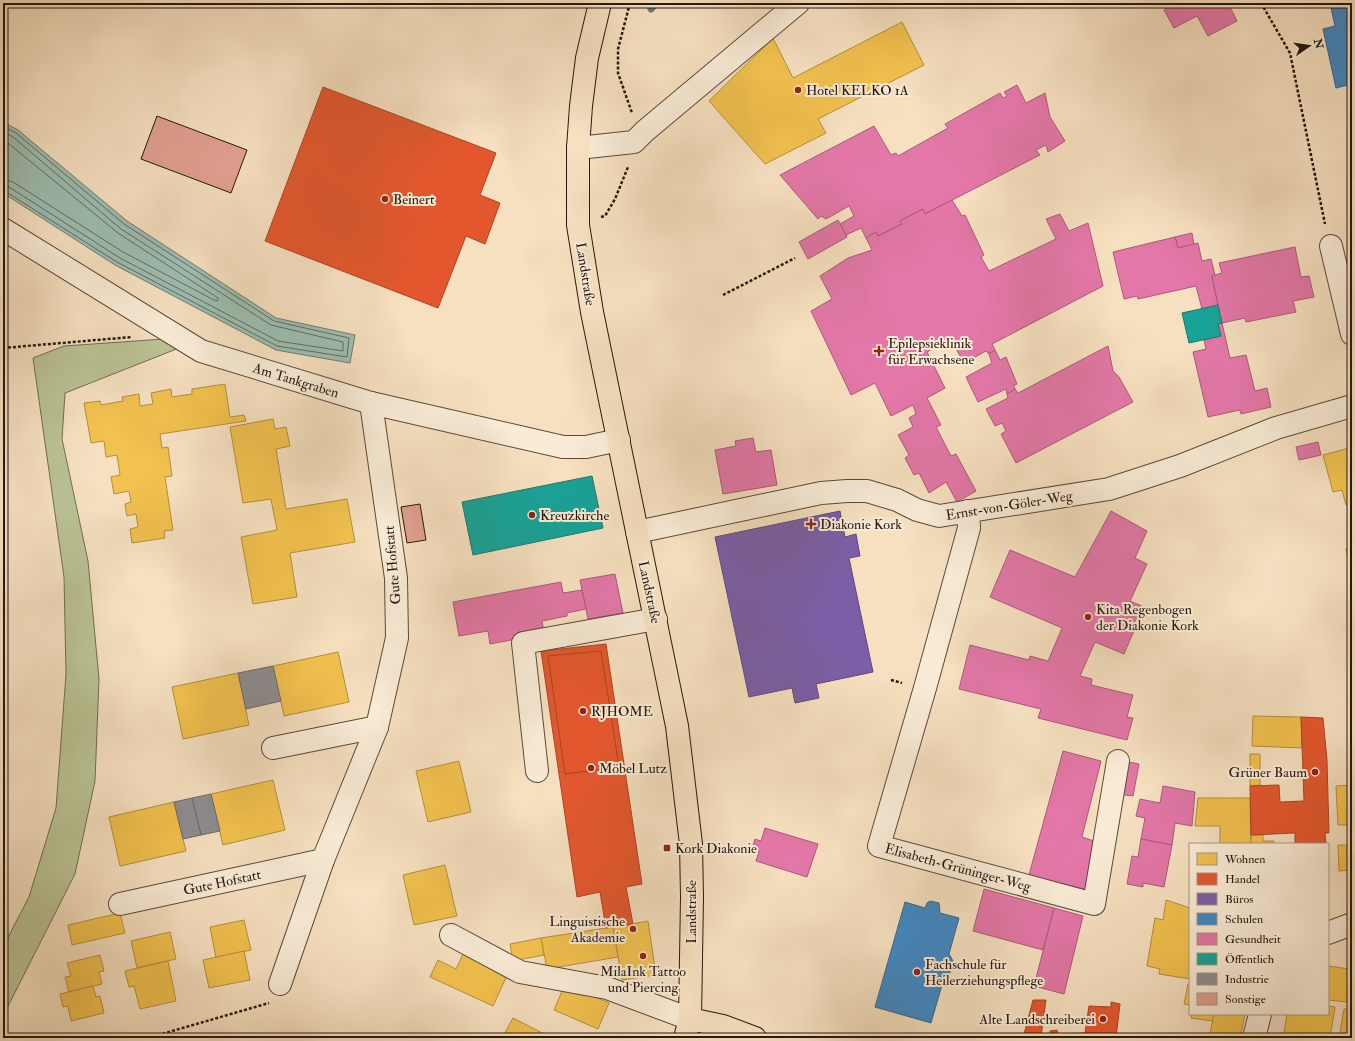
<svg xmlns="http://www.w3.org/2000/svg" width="1355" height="1041" font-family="'IM FELL Double Pica',serif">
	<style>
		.green { fill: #bac394; stroke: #706d52 }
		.water { fill: #9dbdb1; stroke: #6e7b70 }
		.homes { fill: #f2c14e; stroke: #b58e3b }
		.shops { fill: #e4572e; stroke: #ab4425 }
		.offices { fill: #7b5ea7; stroke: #624979 }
		.schools { fill: #3f88c5; stroke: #38668e }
		.health { fill: #e377a8; stroke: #ab5a7a }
		.public { fill: #17a398; stroke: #1c796f }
		.industry { fill: #8d8d92; stroke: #6e6a6b }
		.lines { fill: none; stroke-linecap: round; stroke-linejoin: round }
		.shore { stroke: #626a60; stroke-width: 1 }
		.stream { stroke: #6e7b70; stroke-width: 7 }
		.building { fill: #e1a090; stroke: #27170f }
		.minor-casing { stroke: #5b493b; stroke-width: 24 }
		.major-casing { stroke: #27170f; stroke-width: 24 }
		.path { stroke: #27170f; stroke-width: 2.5; stroke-dasharray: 3 2; stroke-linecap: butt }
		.minor { stroke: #f9ebd6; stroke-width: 22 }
		.major { stroke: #f6e0c0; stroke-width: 22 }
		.poi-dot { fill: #8f2418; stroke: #f9ebd6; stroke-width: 1.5 }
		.labels { text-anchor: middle; stroke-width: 4; stroke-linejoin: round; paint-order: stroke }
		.poi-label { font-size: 14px; fill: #27170f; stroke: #f9ebd6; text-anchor: start }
		.street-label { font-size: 14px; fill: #27170f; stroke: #f9ebd6 }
	</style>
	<rect width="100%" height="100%" fill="#f6e0c0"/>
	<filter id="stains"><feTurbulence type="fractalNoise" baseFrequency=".005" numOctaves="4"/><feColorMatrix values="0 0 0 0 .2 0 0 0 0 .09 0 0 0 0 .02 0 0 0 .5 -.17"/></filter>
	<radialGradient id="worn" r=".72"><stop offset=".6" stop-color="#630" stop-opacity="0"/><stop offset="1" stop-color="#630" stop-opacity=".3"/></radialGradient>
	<polygon class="green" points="164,339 179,348 65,393 62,439 88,561 99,679 95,781 75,874 3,1016 3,947 29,897 56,808 66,674 64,577 33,358 64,346"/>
	<polygon class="water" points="3,122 18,130 127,221 276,318 355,335 350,363 276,350 115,265 3,193"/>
	<g class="homes">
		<polygon points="902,22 924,65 818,119 826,133 765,164 709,101 773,38 793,78"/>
		<polygon points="225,384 230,417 244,415 246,421 160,434 162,448 168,447 172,476 165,477 173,530 164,531 165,538 132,543 130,529 138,527 136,514 127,516 125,504 131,502 129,491 114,494 111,477 120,475 117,455 106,457 104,441 91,443 84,403 100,401 101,405 123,401 122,397 139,394 140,406 153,404 151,393 171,389 172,397 192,394 192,389"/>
		<polygon points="273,419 275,429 286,427 290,446 276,449 286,509 347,499 355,542 290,553 297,597 253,604 241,537 277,530 271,499 243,503 230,427"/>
		<polygon points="1349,448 1352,458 1352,504 1346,505 1342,490 1333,492 1323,455"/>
		<polygon points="1352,548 1352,575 1346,549"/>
		<polygon points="338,652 349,702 284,716 273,666"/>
		<polygon points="238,673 249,725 183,739 172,687"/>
		<polygon points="1253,716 1301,717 1302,748 1252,746"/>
		<polygon points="1250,754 1260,754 1260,785 1250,786"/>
		<polygon points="459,761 471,812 428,822 416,771"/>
		<polygon points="273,780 285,830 223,845 211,794"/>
		<polygon points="1352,785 1352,825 1338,825 1336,786"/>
		<polygon points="1198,798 1250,798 1251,844 1220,844 1220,826 1195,826"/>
		<polygon points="174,802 186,851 120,866 109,817"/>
		<polygon points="1251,835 1263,835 1263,841 1274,841 1274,844 1251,844"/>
		<polygon points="1338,845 1347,845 1348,870 1339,871"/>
		<polygon points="445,865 457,916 414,925 403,875"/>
		<polygon points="1166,900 1190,908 1190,979 1159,974 1160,969 1147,966 1155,918 1163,920"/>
		<polygon points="120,913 125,933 72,945 68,925"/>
		<polygon points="244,920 251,950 216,958 210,927"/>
		<polygon points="648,921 656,975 622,980 613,927"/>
		<polygon points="613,927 618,957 547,969 541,938"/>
		<polygon points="170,932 176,959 137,968 131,941"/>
		<polygon points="1349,937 1352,937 1352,956"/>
		<polygon points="541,938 544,955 513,961 510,944"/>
		<polygon points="465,950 509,971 493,1006 430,977 438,960 456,969"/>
		<polygon points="244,951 250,980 209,988 203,960"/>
		<polygon points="100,955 104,971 99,972 102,984 69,992 65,977 71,976 67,963"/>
		<polygon points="168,961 176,1001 140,1009 134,986 129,987 125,971"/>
		<polygon points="1328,966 1350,969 1347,1002 1328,1000"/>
		<polygon points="565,984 609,1003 598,1029 554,1010"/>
		<polygon points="1188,984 1190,985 1190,1005 1184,1004"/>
		<polygon points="93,986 96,997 100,996 104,1013 71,1021 68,1006 63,1007 60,994"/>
		<polygon points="1328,1006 1335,1007 1330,1038 1283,1038 1287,1014 1328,1014"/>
		<polygon points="1344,1009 1352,1010 1352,1038 1339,1038"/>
		<polygon points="1192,1014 1214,1014 1213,1021 1191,1018"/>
		<polygon points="1214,1014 1245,1014 1240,1038 1209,1038"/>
		<polygon points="513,1018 552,1038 502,1038"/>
	</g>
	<g class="shops">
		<polygon points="323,87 496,153 480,195 500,203 485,244 466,236 438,308 265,241"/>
		<polygon points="606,644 642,884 626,887 633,924 606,928 600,892 577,897 541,651"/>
		<polygon points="601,651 619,767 565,774 548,656"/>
		<polygon points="1301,717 1323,718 1327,760 1329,833 1325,833 1326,844 1295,844 1295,833 1251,835 1250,786 1279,785 1280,802 1304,801"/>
		<polygon points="1033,1000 1046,1000 1041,1037 1050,1036 1050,1031 1057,1030 1058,1034 1085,1033 1089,1006 1111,1007 1111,1002 1120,1004 1116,1038 1023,1038"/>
	</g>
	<polygon class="offices" points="840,511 845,537 856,534 860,556 849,558 873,672 816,684 819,698 795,703 792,688 749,697 715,537"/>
	<g class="schools">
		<polygon points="1330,3 1352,3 1352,24 1348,25 1352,42 1352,84 1336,88 1323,29 1335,26"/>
		<polygon points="930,901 939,903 940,913 959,918 949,954 953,961 947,983 942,985 931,1023 875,1007 905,902 925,908 927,903"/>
	</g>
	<g class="health">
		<polygon points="1174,3 1228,3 1237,21 1208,36 1197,16 1174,28 1164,10 1175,4"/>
		<polygon points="1017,85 1026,103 1045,93 1050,117 1065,141 1048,152 1046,145 1036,150 1040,155 925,214 923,209 900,221 902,224 878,236 876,232 866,238 861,228 846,235 840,224 854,216 849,206 826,219 821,216 818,219 780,175 874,126 891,155 896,153 898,156 948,128 945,124 1000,93 1003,98 1007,96 1004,92"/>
		<polygon points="952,200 962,216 965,215 984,255 981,257 989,271 1056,239 1046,219 1060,214 1069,231 1088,223 1103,286 992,344 995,350 989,354 986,351 964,363 950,338 927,352 945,388 927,398 941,425 936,427 951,456 956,454 976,491 957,502 946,482 929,493 919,473 914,475 905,458 909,455 898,435 913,427 909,418 916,414 913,405 891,416 875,383 851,395 811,311 832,299 820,276 848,258 872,250 866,238 876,232 878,236 902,224 900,221 923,209 925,214"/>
		<polygon points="838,220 847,237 808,259 799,242"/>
		<polygon points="1192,233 1194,245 1178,248 1175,237"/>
		<polygon points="1175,237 1178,248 1198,243 1202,261 1211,259 1215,275 1212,276 1218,305 1202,309 1196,286 1138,299 1137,296 1124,299 1113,252"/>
		<polygon points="1295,247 1301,277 1309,276 1314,297 1293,301 1296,312 1246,322 1245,318 1222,323 1212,276 1222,273 1219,263"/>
		<polygon points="1222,323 1230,358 1246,355 1255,391 1267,388 1271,407 1241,414 1240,410 1208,417 1193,352 1206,349 1204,340 1221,336 1218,324"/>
		<polygon points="1108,346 1113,371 1119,377 1133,402 1016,463 1001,434 1006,431 1002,423 995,426 986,409 1008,398 1007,394 1015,389 1018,393"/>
		<polygon points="995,350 1000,360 1006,357 1017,384 1014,385 1015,389 1007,394 1006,389 978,402 966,377 992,363 989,354"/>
		<polygon points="753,438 756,452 771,450 777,485 723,494 715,450 736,446 735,441"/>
		<polygon points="1318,442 1321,455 1299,460 1296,447"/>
		<polygon points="1111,511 1147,531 1135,558 1147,564 1130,601 1144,607 1124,654 1095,642 1080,676 1092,679 1091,685 1133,695 1127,717 1133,718 1127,740 1038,718 1041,709 959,689 970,645 1029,660 1030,656 1048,661 1062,628 990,597 1010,550 1075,577"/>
		<polygon points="615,574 623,613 588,619 580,580"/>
		<polygon points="561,582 563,593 582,590 586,609 567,613 567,616 542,621 544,634 490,644 488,631 459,636 453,602"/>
		<polygon points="1063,751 1101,761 1082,837 1094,841 1085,889 1054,882 1027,882"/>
		<polygon points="1123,761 1139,764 1133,796 1117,794"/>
		<polygon points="1163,786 1195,792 1192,826 1175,823 1172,845 1141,839 1145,818 1136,816 1140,799 1160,803"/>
		<polygon points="765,828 818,844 807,877 756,861 759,851 752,849 755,839 761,841"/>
		<polygon points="1141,839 1172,845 1164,887 1143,883 1143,887 1127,884 1132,856 1138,857"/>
		<polygon points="984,889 1054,908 1043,950 973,931"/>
		<polygon points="1054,908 1083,916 1064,994 1034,986"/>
		<polygon points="1024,1036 1023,1038 970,1038"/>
	</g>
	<g class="public">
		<polygon points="1352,24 1352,42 1348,25"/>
		<polygon points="1218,305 1222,323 1218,324 1221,336 1189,343 1182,313"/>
		<polygon points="592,476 603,528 473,555 462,502"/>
	</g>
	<g class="industry">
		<polygon points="273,666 281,701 246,709 238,673"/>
		<polygon points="211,794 220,831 201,835 192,798"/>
		<polygon points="192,798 201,835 183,839 174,802"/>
	</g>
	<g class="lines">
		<g class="shore">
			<polyline points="3,126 16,133 124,224 274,321 349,338 347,357 277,346 117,262 3,190"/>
			<polyline points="3,132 13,137 121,229 271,325 343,342 343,351 278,341 120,258 9,187 3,185"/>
			<polyline points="3,139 118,233 218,298 218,300 216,301 123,252 13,182 3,179"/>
		</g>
		<polyline class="stream" points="651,9 656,3"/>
	</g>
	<g class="building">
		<polygon points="157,116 247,150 231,193 141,159"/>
		<polygon points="420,504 426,540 407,543 401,507"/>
	</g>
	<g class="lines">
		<g class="minor-casing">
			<g id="minor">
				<polyline points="578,148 634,142 645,131 798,3"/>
				<polyline points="3,229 201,351 371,403 563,447 586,447 619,440"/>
				<polyline points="1331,246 1352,334"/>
				<polyline points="968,511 969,528 925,688 879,846 1094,904 1118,761"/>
				<polyline points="637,532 821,493 847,491 867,491 897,500 917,510 939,516 1109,489 1180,466 1276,428 1352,406"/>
				<polyline points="273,748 377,727"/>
				<polyline points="537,771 523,643 656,619"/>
				<polyline points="120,904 323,860"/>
				<polyline points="1328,933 1352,924"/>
				<polyline points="451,935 520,972 607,988 690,1019"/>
				<polyline points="280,984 323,860 377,727 397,638 396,578 371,403"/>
				<polyline points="1254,1038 1260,1014"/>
			</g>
		</g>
		<g class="major-casing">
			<g id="major">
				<polyline points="600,3 587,58 581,106 578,148 578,225 592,312 677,726 691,844 692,897 690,1019 685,1038"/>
				<polyline points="690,1019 723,1026 755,1038"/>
			</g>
		</g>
		<g class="path">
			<polyline points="630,3 618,49 618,73 632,113"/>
			<polyline points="1025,3 1027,6"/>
			<polyline points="1261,3 1290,53 1325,224"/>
			<polyline points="601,217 605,216 615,199 628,167"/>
			<polyline points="723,295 795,258"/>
			<polyline points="3,348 132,337"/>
			<polyline points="891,680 902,683"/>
			<polyline points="148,1038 269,1003"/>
		</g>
		<use href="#minor" class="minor"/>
		<use href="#major" class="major"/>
	</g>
	<g class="poi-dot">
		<circle cx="798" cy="90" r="4"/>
		<circle cx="385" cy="199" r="4"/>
		<path d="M877 345h4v4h4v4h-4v4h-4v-4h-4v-4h4z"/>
		<circle cx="532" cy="515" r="4"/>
		<path d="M809 518h4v4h4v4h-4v4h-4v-4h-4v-4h4z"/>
		<circle cx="1088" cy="617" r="4"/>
		<circle cx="583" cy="711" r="4"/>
		<circle cx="591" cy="768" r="4"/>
		<circle cx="1315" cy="772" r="4"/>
		<rect x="663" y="844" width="8" height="8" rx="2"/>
		<circle cx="633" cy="929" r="4"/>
		<circle cx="643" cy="956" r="4"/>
		<circle cx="917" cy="972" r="4"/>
		<circle cx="1103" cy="1019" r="4"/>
	</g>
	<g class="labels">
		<g class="poi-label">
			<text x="806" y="95">Hotel KELKO 1A</text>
			<text x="393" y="204">Beinert</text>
			<text x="888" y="348">Epilepsieklinik<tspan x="888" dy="16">für Erwachsene</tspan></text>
			<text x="540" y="520">Kreuzkirche</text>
			<text x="820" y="529">Diakonie Kork</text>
			<text x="1096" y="614">Kita Regenbogen<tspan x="1096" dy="16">der Diakonie Kork</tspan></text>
			<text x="591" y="716">RJHOME</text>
			<text x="599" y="773">Möbel Lutz</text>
			<text x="1307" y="777" text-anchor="end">Grüner Baum</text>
			<text x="675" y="853">Kork Diakonie</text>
			<text x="625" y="926" text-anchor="end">Linguistische<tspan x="625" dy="16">Akademie</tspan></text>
			<text x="925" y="969">Fachschule für<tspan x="925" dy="16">Heilerziehungspflege</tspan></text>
			<text x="643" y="976" text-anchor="middle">MilaInk Tattoo<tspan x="643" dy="16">und Piercing</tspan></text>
			<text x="1095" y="1024" text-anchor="end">Alte Landschreiberei</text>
		</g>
		<g class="street-label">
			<text transform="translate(586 274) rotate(81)" y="5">Landstraße</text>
			<text transform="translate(296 380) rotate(17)" y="5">Am Tankgraben</text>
			<text transform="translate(1009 505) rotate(-9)" y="5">Ernst-von-Göler-Weg</text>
			<text transform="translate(392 565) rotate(-95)" y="5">Gute Hofstatt</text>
			<text transform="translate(650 592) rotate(78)" y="5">Landstraße</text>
			<text transform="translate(958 867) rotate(15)" y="5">Elisabeth-Grüninger-Weg</text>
			<text transform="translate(222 882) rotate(-12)" y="5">Gute Hofstatt</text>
			<text transform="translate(691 912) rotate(-90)" y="5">Landstraße</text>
		</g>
	</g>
	<rect width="1355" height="1041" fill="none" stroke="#f6e0c0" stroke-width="16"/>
	<rect x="4" y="4" width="1347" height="1033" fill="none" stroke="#27170f" stroke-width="2"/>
	<rect x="8" y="8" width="1339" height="1025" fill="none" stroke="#27170f"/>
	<rect x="1189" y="843" width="140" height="172" fill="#f9ebd6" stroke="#a59686"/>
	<rect x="1197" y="853" width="20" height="12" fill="#f2c14e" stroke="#a59686"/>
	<text x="1225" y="863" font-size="12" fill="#27170f">Wohnen</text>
	<rect x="1197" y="873" width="20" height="12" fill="#e4572e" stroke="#a59686"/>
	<text x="1225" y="883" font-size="12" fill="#27170f">Handel</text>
	<rect x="1197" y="893" width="20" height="12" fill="#7b5ea7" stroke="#a59686"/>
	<text x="1225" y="903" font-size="12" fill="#27170f">Büros</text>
	<rect x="1197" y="913" width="20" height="12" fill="#3f88c5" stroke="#a59686"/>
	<text x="1225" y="923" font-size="12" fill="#27170f">Schulen</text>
	<rect x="1197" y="933" width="20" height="12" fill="#e377a8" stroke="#a59686"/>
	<text x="1225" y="943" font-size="12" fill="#27170f">Gesundheit</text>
	<rect x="1197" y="953" width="20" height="12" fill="#17a398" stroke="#a59686"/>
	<text x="1225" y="963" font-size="12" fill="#27170f">Öffentlich</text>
	<rect x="1197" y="973" width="20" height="12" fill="#8d8d92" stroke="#a59686"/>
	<text x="1225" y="983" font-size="12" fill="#27170f">Industrie</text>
	<rect x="1197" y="993" width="20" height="12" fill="#e1a090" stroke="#a59686"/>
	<text x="1225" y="1003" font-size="12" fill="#27170f">Sonstige</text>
	<g transform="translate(1309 46) rotate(77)" stroke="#f9ebd6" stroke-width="3" paint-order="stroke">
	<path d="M0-3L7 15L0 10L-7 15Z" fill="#27170f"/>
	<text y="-6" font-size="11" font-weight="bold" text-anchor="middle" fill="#27170f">N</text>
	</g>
	<rect width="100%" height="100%" filter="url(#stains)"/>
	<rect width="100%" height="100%" fill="url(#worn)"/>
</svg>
